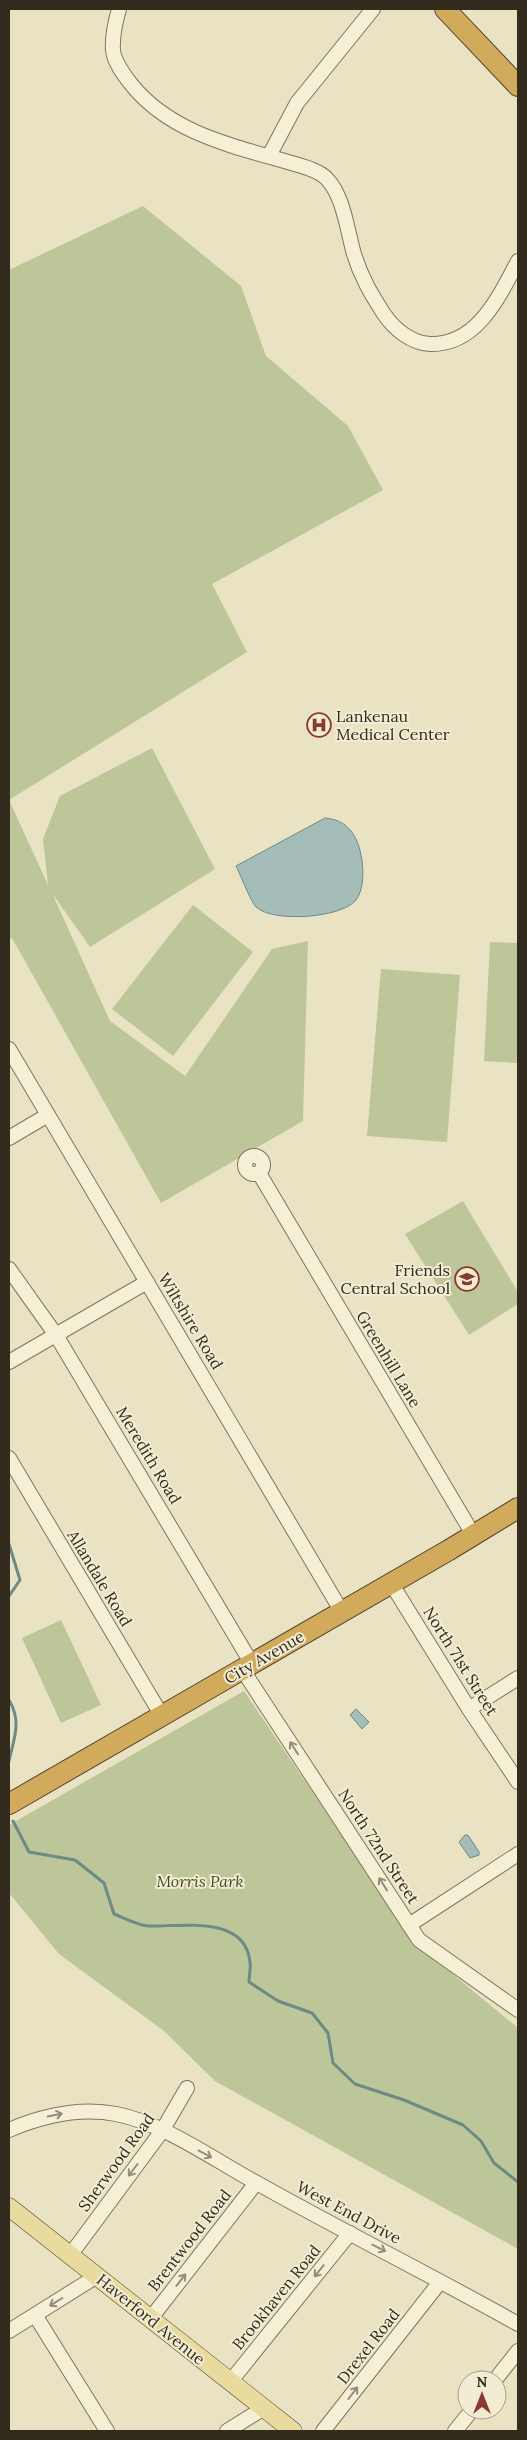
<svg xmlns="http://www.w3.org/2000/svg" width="527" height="2440" font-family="Lora,serif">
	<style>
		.green { fill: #bcc698 }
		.water { fill: #a5bdb8; stroke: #6d8a86 }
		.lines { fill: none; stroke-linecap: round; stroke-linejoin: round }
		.stream { stroke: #6d8a86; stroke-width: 3 }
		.minor-casing { stroke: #82745c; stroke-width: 16 }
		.major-casing { stroke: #504230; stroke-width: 19 }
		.highway-casing { stroke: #504230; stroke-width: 22 }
		.minor { stroke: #f5efd6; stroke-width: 14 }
		.major { stroke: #e9da9e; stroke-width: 18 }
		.highway { stroke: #d1aa5b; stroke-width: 20 }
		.oneway { stroke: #948d7a }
		.labels { text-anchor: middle; stroke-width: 4; stroke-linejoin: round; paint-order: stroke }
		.poi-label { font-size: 16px; fill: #332b1e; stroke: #f2ecd2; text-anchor: start }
		.street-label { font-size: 16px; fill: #332b1e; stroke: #f2ecd2 }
		.park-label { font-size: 16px; font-style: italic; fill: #404e27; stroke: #f2ecd2 }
	</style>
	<rect width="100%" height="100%" fill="#e9e2c3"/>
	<g class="green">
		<polygon points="143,206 241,286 266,356 348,426 383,490 212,584 247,652 9,800 9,270"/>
		<polygon points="152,748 215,869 90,947 52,893 110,1021 185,1076 272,949 308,941 303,1121 161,1203 12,938 9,939 9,800 48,885 43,839 60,796"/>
		<polygon points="193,905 253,952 173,1056 112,1009"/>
		<polygon points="490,942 518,943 518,1063 484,1061"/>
		<polygon points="381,969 460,975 447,1142 367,1136"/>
		<polygon points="463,1201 518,1292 518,1304 469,1335 405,1234"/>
		<polygon points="61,1620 101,1705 61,1723 22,1638"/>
		<polygon points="244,1691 414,1942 518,2028 518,2249 215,2081 164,2031 59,1954 9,1893 9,1825"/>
	</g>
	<g class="water">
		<path d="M325,818C335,819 344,822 351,831C363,845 368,884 356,900C342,918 273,923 256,907C251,902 240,874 236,866Z"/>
		<polygon points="356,1709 369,1722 362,1729 350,1715"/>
		<polygon points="465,1835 468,1835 479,1852 479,1855 470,1858 459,1842"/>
	</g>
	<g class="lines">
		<g class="stream">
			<polyline points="9,1544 20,1580 9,1596"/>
			<path d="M9,1700C22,1722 14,1738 9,1761"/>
			<path d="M13,1821L29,1852L75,1860L104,1883L114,1914C124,1918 137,1925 148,1926C180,1927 245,1914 250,1962C251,1968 249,1976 249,1982L278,2001L312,2013L328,2033L333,2063L355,2084L404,2100L463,2125L481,2141L494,2163L518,2182"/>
		</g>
		<g class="minor-casing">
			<g id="minor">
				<path d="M119,9C115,23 112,36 113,50C114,62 124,75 131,84C174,138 245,148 308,168C315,171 322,173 327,179C344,197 347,230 354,254C361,277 371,294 384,314C394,329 411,343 430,344C478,345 499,296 518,261"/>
				<polyline points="269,156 297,103 373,9"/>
				<polyline points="9,1049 342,1612"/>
				<polyline points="9,1138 48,1115"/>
				<circle cx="254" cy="1165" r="9"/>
				<polyline points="259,1173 474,1536"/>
				<polyline points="9,1269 56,1335 252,1664"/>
				<polyline points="9,1362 147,1282"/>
				<polyline points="9,1458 162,1716"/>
				<polyline points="391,1583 469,1709 518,1782"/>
				<polyline points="242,1669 419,1940 518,2010"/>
				<polyline points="469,1709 518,1678"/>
				<polyline points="409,1925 518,1854"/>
				<path d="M9,2130C42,2116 79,2107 116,2114C163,2123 213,2159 255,2182C342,2231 431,2275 518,2324"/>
				<polyline points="71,2254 162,2131 187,2088"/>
				<polyline points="35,2315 107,2431"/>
				<polyline points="151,2318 256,2183"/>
				<polyline points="9,2331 97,2276"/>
				<polyline points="495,2380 518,2351"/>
				<polyline points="230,2382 350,2233"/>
				<polyline points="227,2431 264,2408"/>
				<polyline points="323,2431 440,2282"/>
				<polyline points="455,2431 472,2410"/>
			</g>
		</g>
		<g class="major-casing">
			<polyline id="major" points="9,2207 293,2431"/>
		</g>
		<g class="highway-casing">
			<g id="highway">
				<polyline points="445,9 518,86"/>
				<polyline points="9,1804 449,1550 518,1508"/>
			</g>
		</g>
		<use href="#minor" class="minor"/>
		<use href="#major" class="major"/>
		<use href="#highway" class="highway"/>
	</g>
	<defs><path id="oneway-shaft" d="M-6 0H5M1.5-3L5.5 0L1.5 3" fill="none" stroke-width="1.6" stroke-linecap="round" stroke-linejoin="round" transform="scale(1.25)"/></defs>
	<g class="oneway">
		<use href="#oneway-shaft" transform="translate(294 1748) rotate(-123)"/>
		<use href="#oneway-shaft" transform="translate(383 1884) rotate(-122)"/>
		<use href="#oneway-shaft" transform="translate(55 2115) rotate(-12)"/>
		<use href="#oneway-shaft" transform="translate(205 2154) rotate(28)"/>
		<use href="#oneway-shaft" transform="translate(133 2170) rotate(127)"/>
		<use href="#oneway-shaft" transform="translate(379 2248) rotate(27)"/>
		<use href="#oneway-shaft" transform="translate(319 2271) rotate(129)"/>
		<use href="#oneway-shaft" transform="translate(181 2280) rotate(-52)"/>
		<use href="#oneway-shaft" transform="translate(56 2302) rotate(148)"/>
		<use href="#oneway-shaft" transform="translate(353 2393) rotate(-52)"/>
	</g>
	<defs>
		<g id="hospital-ring" transform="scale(1.25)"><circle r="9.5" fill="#f2ecd2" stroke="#8b3a31" stroke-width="1.5"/><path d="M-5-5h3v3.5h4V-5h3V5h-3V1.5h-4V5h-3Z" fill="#8b3a31"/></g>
		<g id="school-ring" transform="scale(1.25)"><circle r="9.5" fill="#f2ecd2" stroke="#8b3a31" stroke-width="1.5"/><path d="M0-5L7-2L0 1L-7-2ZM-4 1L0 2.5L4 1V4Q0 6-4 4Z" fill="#8b3a31"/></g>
	</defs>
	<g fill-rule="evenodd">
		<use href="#hospital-ring" x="319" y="725"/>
		<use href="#school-ring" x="467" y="1279"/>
	</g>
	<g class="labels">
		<g class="poi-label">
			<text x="336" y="722">Lankenau<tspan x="336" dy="18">Medical Center</tspan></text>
			<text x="450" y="1276" text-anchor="end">Friends<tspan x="450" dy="18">Central School</tspan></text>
		</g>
		<g class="street-label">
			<text transform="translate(191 1321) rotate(59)" y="6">Wiltshire Road</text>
			<text transform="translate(389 1359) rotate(59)" y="6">Greenhill Lane</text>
			<text transform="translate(149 1455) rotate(59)" y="6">Meredith Road</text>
			<text transform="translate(100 1578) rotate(59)" y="6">Allandale Road</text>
			<text transform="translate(264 1657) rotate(-30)" y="6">City Avenue</text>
			<text transform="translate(461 1661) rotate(58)" y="6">North 71st Street</text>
			<text transform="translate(379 1846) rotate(57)" y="6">North 72nd Street</text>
			<text transform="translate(116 2162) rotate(-54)" y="6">Sherwood Road</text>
			<text transform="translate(349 2212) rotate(28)" y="6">West End Drive</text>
			<text transform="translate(189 2240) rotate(-52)" y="6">Brentwood Road</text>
			<text transform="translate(276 2297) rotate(-51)" y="6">Brookhaven Road</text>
			<text transform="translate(151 2319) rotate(39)" y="6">Haverford Avenue</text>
			<text transform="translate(368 2346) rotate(-52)" y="6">Drexel Road</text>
		</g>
		<g class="park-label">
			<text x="200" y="1887">Morris Park</text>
		</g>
	</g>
	<rect width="527" height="2440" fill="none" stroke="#332b1e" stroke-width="20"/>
	<g transform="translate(482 2395)"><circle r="24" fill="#f2ecd2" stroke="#a69f8a"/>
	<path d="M0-4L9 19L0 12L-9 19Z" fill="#8b3a31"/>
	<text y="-8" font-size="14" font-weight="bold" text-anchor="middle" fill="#332b1e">N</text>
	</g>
</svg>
